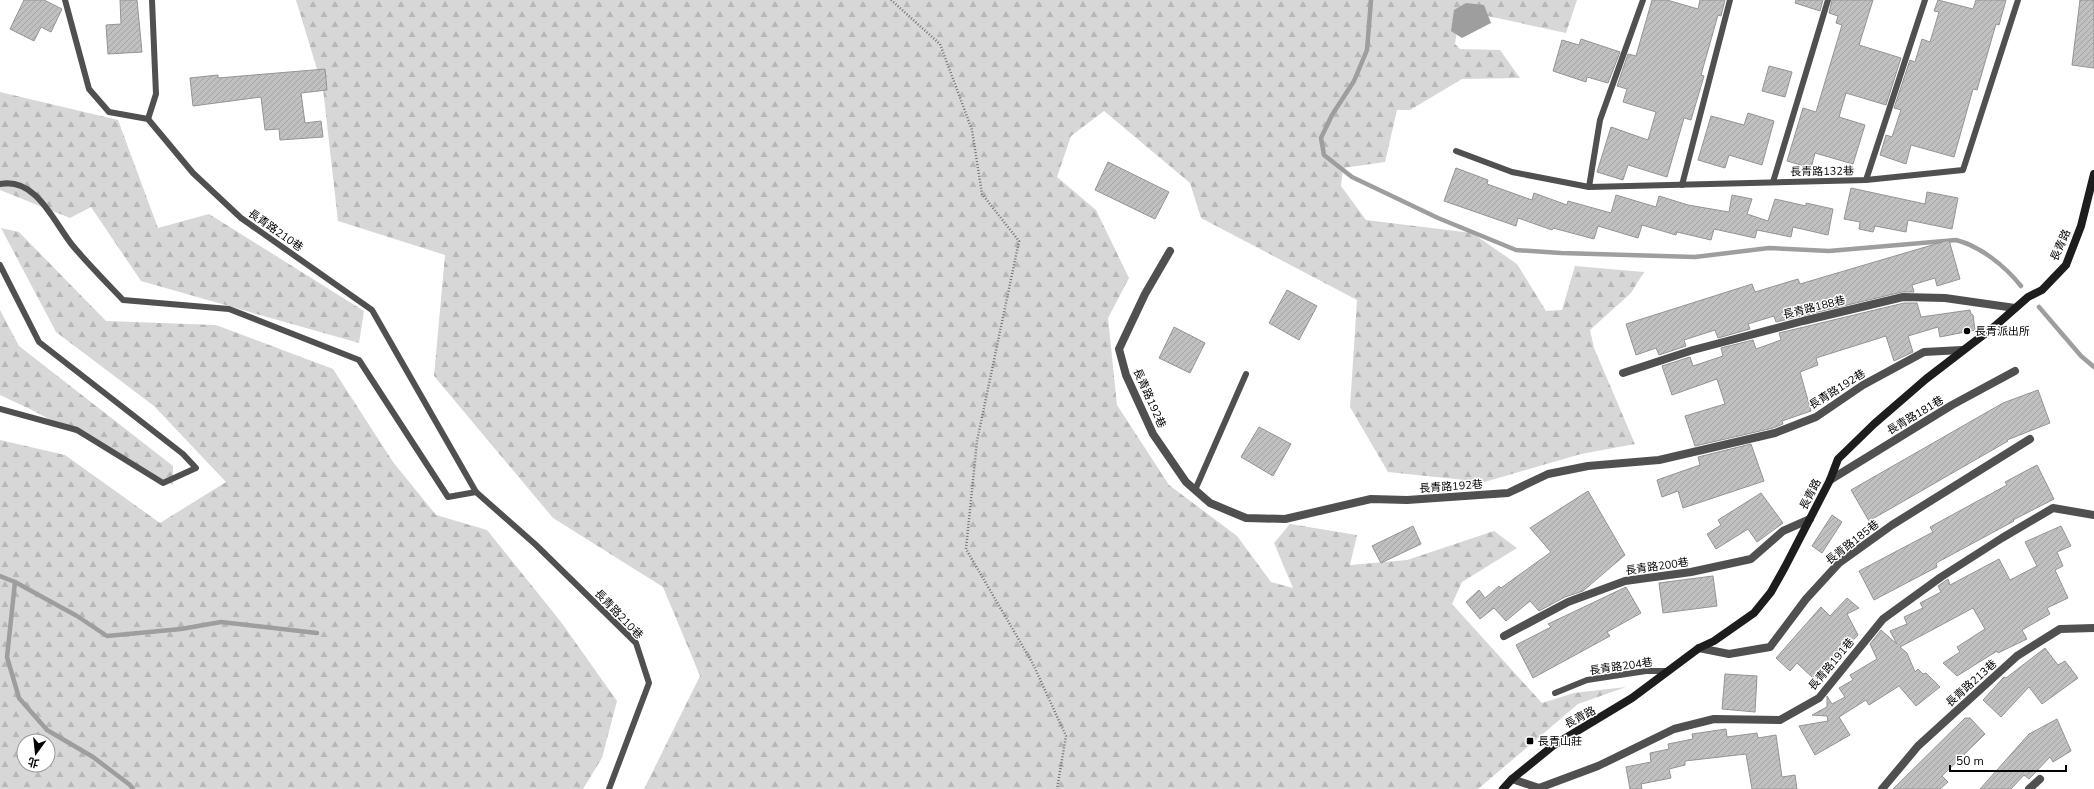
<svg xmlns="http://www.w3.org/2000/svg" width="2094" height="789" font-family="'Nunito Sans','Noto Sans TC',sans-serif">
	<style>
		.forest { fill: url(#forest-firs); fill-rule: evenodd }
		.water { fill: #9e9e9e }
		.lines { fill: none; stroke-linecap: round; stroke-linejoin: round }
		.stream { stroke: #9e9e9e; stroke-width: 4.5 }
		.building { fill: url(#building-hatch); stroke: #949494 }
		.path { stroke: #727272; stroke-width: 2.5; stroke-dasharray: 1 2; stroke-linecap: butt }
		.lane { stroke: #505050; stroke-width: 6 }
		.street { stroke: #505050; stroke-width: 8 }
		.secondary { stroke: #1d1d1d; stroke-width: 8 }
		.poi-dot { fill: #000; stroke: #fff; stroke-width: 1.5 }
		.labels { text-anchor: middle; stroke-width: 3; stroke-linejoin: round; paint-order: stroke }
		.street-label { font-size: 11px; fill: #000; stroke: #fff }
		.poi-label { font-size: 11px; fill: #000; stroke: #fff; text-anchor: start }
	</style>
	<defs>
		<pattern id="forest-firs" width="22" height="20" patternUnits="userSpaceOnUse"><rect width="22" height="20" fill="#d7d7d7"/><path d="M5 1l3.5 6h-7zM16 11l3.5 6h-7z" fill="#b7b7b7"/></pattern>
		<pattern id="building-hatch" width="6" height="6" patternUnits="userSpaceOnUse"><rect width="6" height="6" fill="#c0c0c0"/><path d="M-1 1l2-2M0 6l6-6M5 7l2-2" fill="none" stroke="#a3a3a3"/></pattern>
	</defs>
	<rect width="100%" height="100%" fill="#fff"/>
	<g class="forest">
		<polygon points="296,0 1577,0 1566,33 1460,10 1455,44 1460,49 1500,50 1520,78 1462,79 1410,110 1397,110 1385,162 1343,168 1341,186 1366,220 1472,233 1517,264 1546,311 1562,310 1575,266 1644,272 1631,293 1590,330 1594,348 1635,444 1581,454 1484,482 1388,472 1350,407 1357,300 1201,218 1190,183 1104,111 1071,136 1057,177 1096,210 1129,278 1108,318 1117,405 1169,485 1237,536 1271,582 1293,588 1274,543 1290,524 1357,535 1350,565 1407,560 1494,531 1517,548 1462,582 1452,604 1542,703 1574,693 1626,687 1578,704 1478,789 644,789 700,676 663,587 553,518 434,376 445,255 338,221 323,89"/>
		<polygon points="0,92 118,120 158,228 209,214 364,311 359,343 141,281 91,207 70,218 0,190"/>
		<path d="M1,228L19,232L106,321L216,325L333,369L393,462L436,515L487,530L561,622L617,701L602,758L583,789H0V440L65,455L160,523L226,482L154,406L56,332ZM24,741H48V765H24Z"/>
		<polygon points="0,310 19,346 173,466 173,485 32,410 0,395"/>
	</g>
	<polygon class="water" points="1466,3 1484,5 1491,23 1462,38 1451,31 1454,10"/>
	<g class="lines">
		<g class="stream">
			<path d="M1371,0L1367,50L1354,81L1332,115L1321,138L1324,155L1352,177L1438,218L1516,250L1561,253L1695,257L1769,248L1829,251L1956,240C1980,246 2005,266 2021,286"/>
			<polyline points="2039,307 2081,356 2094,367"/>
			<polyline points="0,576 15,582 7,657 19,698 47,730 93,757 130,785 133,789"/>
			<polyline points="15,582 77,616 107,636 181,629 221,622 317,633"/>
		</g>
	</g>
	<g class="building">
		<polygon points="24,0 44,0 62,9 51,32 41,27 34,41 10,29"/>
		<polygon points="120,0 137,0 142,52 108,54 106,25 121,24"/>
		<polygon points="1652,0 1667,0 1698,9 1700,0 1725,0 1721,16 1718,15 1701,75 1704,76 1691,120 1684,118 1667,177 1628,165 1623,180 1597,172 1611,127 1648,140 1656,112 1623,102 1627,89 1617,86 1628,54 1636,56"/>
		<polygon points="1796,0 1823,0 1820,11 1795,3"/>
		<polygon points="1832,0 1873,0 1859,45 1901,58 1886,105 1846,93 1839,117 1865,125 1853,164 1815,153 1811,168 1787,161 1803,108 1816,112 1842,25 1836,23 1838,16 1829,13"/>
		<polygon points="1938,0 1973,9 1976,0 2006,0 1999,25 1996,24 1977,90 1973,89 1954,157 1911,145 1906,164 1880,155 1886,135 1892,137 1901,110 1894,108 1910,60 1915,62 1922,39 1930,42 1939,12 1934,11"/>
		<polygon points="2080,0 2094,0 2094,68 2072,65"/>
		<polygon points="1581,39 1620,52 1608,83 1587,77 1586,82 1553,71 1562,40 1579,45"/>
		<polygon points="1769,66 1792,72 1785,97 1762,91"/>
		<polygon points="325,69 327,90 301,93 305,123 321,121 323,137 280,140 279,129 265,130 261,97 193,106 190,78 218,75 218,78"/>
		<polygon points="1748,113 1774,121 1762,165 1729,155 1725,168 1698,160 1711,116 1744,125"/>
		<polygon points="1108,162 1169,192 1155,219 1095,190"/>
		<polygon points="1456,168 1488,180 1487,184 1532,200 1534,193 1567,205 1568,201 1611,213 1616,195 1656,207 1659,196 1688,205 1729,212 1732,195 1752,199 1747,214 1768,221 1775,199 1806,206 1806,203 1833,209 1828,235 1793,227 1791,237 1757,230 1755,238 1714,229 1711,240 1677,232 1676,235 1642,225 1638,238 1598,226 1594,239 1553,228 1552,230 1518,218 1516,226 1444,201"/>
		<polygon points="1851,188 1925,204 1927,192 1958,198 1952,229 1908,220 1906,232 1875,226 1873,232 1859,229 1860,222 1844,219"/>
		<polygon points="1949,240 1960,279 1937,286 1935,278 1912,285 1914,292 1902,292 1776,322 1774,316 1748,324 1750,329 1718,338 1715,330 1684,340 1686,346 1659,355 1656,348 1636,355 1626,324 1752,284 1755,292 1798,279 1800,284"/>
		<polygon points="1287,290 1317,306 1299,340 1269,323"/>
		<polygon points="1904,303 1917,303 1921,317 1970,310 1971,314 1973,315 1975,330 1940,337 1938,327 1908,336 1913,352 1894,361 1886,336 1816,358 1818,365 1800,372 1811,411 1782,421 1783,424 1773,428 1695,446 1685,416 1725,404 1717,379 1672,395 1662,366 1690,357 1693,366 1723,356 1721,348 1753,340 1756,349 1781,340 1779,333"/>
		<polygon points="1174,327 1205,343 1190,373 1159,358"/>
		<polygon points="2038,390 2050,423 2007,440 2008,441 1869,521 1851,490 2003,403"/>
		<polygon points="1259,427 1291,444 1273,476 1241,457"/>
		<polygon points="1751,444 1764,481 1683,508 1678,491 1662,497 1657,480 1700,465 1698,457"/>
		<polygon points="2037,465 2054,499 2013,520 2014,521 1938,562 1936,564 1937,567 1874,600 1859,571 1933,532 1930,527 2007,485 2005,482"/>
		<polygon points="1588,491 1625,555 1583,591 1565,597 1539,611 1530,601 1506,621 1494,608 1480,619 1466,602 1479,590 1485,598 1499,586 1501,588 1551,552 1530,528"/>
		<polygon points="1761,493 1783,523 1757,542 1748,529 1716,549 1707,534 1721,525 1718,520"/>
		<polygon points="1832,515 1842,522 1822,553 1812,546"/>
		<polygon points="1413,526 1421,544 1381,563 1372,546"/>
		<polygon points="2061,526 2071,546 2057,552 2063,566 2055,570 2068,598 2047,608 2050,614 2022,630 2027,639 1998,653 1997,651 1957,676 1943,663 1960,652 1957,647 1985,629 1973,608 1900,647 1907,653 1915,672 1918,669 1923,674 1926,673 1940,687 1916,706 1899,686 1869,705 1866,700 1839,717 1850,735 1815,755 1799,726 1828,721 1827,716 1812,715 1827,707 1827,696 1832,704 1845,697 1839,688 1853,680 1850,675 1877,659 1870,644 1881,630 1897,644 1890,631 1907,624 1904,617 1923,608 1920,603 1941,592 1938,586 1948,579 1950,585 1999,559 2010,580 2037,566 2025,542"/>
		<polygon points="1713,576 1717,606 1663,613 1659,583"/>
		<polygon points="1626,587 1641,613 1607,632 1610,636 1533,678 1516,645 1551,627 1548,624"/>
		<polygon points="1847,598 1859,608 1847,614 1858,635 1815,680 1797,663 1790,671 1776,658 1821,607 1830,616"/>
		<polygon points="2045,648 2058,665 2065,661 2078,678 2042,704 2029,687 2001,717 1983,700 2004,677 2006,678"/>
		<polygon points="1725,674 1757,676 1755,712 1722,709"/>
		<polygon points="1965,718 1970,718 1985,734 1942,776 1948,782 1940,789 1893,789"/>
		<polygon points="2057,719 2071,751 2053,762 2050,757 2029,779 2024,775 2011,789 1980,789 2029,734"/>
		<polygon points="1726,729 1727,737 1757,733 1758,738 1776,735 1782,777 1795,775 1797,789 1752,789 1746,754 1685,761 1685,765 1669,769 1671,778 1641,784 1642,789 1630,789 1626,767 1651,762 1650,753 1669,749 1668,744 1693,739 1692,734"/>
	</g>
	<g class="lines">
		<polyline class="path" points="891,0 940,44 972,130 982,194 1019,241 977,441 966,549 1033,664 1066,736 1057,789"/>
		<g class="lane">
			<polyline points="65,0 89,89 109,112 148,119 193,173 241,218 372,310 476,492"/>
			<polyline points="1643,0 1600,120 1589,187 1866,180 1925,0"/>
			<polyline points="148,119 156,94 152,0"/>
			<polyline points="1456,151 1512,172 1589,187"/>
			<polyline points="1866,180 1963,170 2018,0"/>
			<polyline points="1773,182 1828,0"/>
			<path d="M0,184C37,177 54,223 73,246C89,265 106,282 123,300L229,309L359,360L448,497L476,492L536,545L636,643L649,683L609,789"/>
			<polyline points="1682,185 1730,0"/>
			<polyline points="0,265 39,342 183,454 196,468 163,483 77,430 0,409"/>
			<polyline points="1195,490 1246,374"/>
			<polyline points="1555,693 1587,680 1646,671 1668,671"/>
		</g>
		<g class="street">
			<polyline points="1170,251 1145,294 1119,349 1126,375 1153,434 1186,482 1210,503 1246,518 1285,519 1371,499 1407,500 1508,493 1548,474 1588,466 1659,460 1775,433 1816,417 1863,385 1924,352 1962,350"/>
			<polyline points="1623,373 1693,350 1803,321 1903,297 1945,298 2015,308"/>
			<polyline points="1830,480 1952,405 2015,371"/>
			<polyline points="1504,636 1568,602 1625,581 1691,572 1751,559 1783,531 1810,519"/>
			<polyline points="1699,648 1729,654 1770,647 1806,599 1839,563 1892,525 2030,439"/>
			<polyline points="1512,779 1539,788 1598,766 1674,729 1714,719 1780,720 1819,698 1883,619 1941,577 2002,538 2053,508 2094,515"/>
			<polyline points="1882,789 1918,746 2017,656 2060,629 2094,628"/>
			<polyline points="2029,789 2040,779"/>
		</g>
		<polyline class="secondary" points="1503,789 1512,779 1554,745 1632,698 1699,648 1714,641 1754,613 1771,592 1785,567 1830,480 1838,459 1874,424 1926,379 1995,326 2028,297 2042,290 2066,265 2081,226 2094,174"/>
	</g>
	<g class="poi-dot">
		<circle cx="1967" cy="331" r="4"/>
		<rect x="1526" y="737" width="8" height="8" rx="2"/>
	</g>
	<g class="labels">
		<g class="street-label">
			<text transform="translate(1822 171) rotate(-1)" y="4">長青路132巷</text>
			<text transform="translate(276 230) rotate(35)" y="4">長青路210巷</text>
			<text transform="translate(2060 245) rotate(-66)" y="4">長青路</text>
			<text transform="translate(1814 307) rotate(-14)" y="4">長青路188巷</text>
			<text transform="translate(1837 389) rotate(-32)" y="4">長青路192巷</text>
			<text transform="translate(1150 398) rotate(66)" y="4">長青路192巷</text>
			<text transform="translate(1915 415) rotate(-31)" y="4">長青路181巷</text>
			<text transform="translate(1451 486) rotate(-4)" y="4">長青路192巷</text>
			<text transform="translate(1810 494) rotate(-63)" y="4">長青路</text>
			<text transform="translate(1852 542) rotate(-38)" y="4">長青路185巷</text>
			<text transform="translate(1657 566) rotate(-8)" y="4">長青路200巷</text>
			<text transform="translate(619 614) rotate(46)" y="4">長青路210巷</text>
			<text transform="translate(1831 664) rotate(-50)" y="4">長青路191巷</text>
			<text transform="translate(1621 666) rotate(-8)" y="4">長青路204巷</text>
			<text transform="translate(1971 683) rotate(-42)" y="4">長青路213巷</text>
			<text transform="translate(1580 717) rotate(-28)" y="4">長青路</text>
		</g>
		<g class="poi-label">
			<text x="1975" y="335">長青派出所</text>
			<text x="1538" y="745">長青山莊</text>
		</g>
	</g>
	<g transform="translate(36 753) rotate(195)"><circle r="19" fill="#ffffff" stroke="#999999"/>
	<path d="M0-3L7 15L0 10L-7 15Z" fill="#000000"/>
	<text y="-6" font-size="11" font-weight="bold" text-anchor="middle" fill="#000000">北</text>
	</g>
	<path d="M1950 765v6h116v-6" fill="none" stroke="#000000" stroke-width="2"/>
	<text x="1956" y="765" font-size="12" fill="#000000" stroke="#ffffff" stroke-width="3" paint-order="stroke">50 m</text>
</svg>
